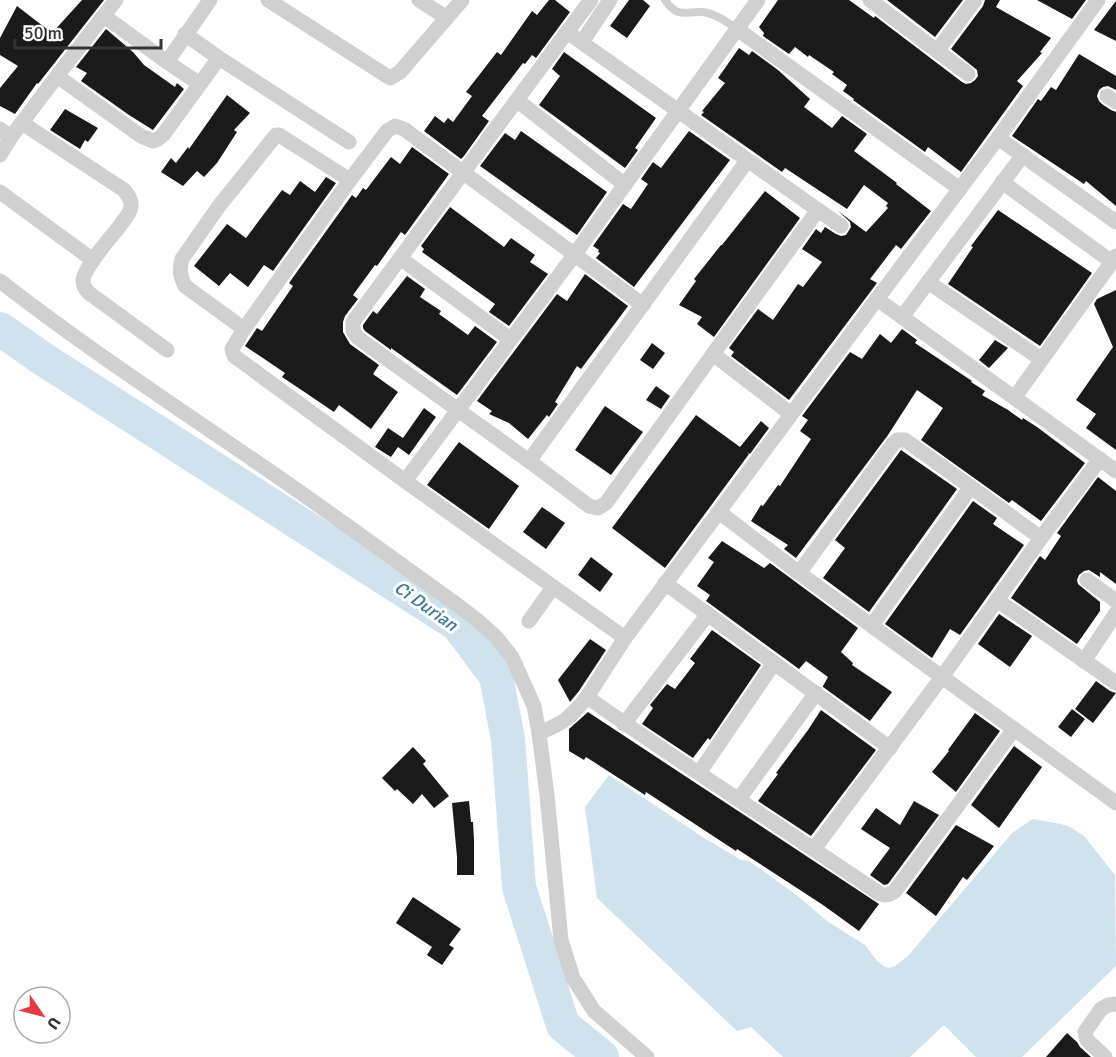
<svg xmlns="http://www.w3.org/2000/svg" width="1116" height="1057" font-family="Signika,sans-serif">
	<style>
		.water { fill: #cfe2ee }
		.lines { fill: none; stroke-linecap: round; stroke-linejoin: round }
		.river { stroke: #cfe2ee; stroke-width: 34 }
		.building { fill: #1a1a1a }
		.service { stroke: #d0d0d0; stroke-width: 8 }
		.minor { stroke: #d0d0d0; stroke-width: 15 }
		.labels { text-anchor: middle; stroke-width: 6; stroke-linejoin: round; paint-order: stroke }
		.water-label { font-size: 18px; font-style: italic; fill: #3f7597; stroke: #fff }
	</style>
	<rect width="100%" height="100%" fill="#fff"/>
	<polygon class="water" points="609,775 704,838 741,860 749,861 794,893 827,921 865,945 877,961 885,967 889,968 895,966 908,956 1012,833 1033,819 1061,824 1070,827 1084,836 1115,875 1116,966 1022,1057 976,1057 944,1025 910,1057 783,1057 751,1027 737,1031 597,898 585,807"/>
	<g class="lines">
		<polyline class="river" points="0,329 43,359 458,625 496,676 508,739 519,887 563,1025 602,1057"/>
	</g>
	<g class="building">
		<polygon points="82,0 104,0 38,84 37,83 15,114 0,106 0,88 18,66 0,55 0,38 17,6 52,33"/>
		<polygon points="549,0 555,0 570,12 536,58 532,55 525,64 523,63 482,116 489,121 464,156 461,159 424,131 435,116 444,123 448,118 453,122 472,96 466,92 497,52 501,55 532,11 537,15"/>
		<polygon points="629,0 643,0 650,6 627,38 610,26"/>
		<polygon points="778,0 849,0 874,18 875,16 962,82 966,84 971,83 975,80 978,76 977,70 951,49 983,6 985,0 1000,0 996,7 1051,38 1040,52 1042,53 1017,81 1023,86 961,172 928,147 925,152 853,100 854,99 843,91 847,85 832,74 834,72 809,55 808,57 795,47 789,54 763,36 764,33 759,27"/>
		<polygon points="887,0 963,0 935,37"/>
		<polygon points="1037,0 1086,0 1072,19"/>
		<polygon points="1116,1 1116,41 1094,30"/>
		<polygon points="106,29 133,52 144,65 175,87 177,83 184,89 153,130 129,115 81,81 87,73 76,67"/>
		<polygon points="739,48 749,55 752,51 778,70 810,99 804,107 832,128 842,116 867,134 854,151 897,183 896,184 931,211 901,249 896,245 870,279 877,283 789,400 731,356 734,352 729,348 758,309 773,320 798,284 803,287 822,262 802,249 816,229 821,233 825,227 836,234 841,236 846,235 851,227 850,222 838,211 866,232 888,208 886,206 888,203 864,185 847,209 785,168 782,172 701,115 704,112 702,111 725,83 718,78"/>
		<polygon points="564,52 656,118 635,148 638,150 625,168 539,105 560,76 552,69"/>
		<polygon points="1079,54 1116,76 1116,90 1108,86 1103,87 1099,90 1097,96 1099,101 1102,104 1111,110 1116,112 1116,206 1086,181 1084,184 1012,136 1038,99 1041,101 1051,87 1056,90"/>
		<polygon points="227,95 250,113 234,130 237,132 217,163 204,177 197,171 183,186 161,172 171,158 176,163 188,147 189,149"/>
		<polygon points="65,109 98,128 88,142 85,140 80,149 50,130"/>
		<polygon points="521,131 607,192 577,235 480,166 505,133 515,140"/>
		<polygon points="689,131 730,160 634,287 596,258 600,253 598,252 599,250 593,246 623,204 631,209 648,184 641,179 653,162 661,168"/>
		<polygon points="412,147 449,174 405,235 401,232 377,266 375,265 353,295 358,299 345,316 343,322 343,332 350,344 379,365 373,374 398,392 371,429 339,405 334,412 297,387 282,377 285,373 245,346 257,328 262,331 293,286 289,283 352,195 356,198 363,188 366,190 391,157 400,164"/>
		<polygon points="326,177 336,183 273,271 264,265 248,287 230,273 219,286 194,266 227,224 246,238 282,190 290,195 300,181 315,192"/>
		<polygon points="765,191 800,218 714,337 697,324 702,317 679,305 696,281 694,279 721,245 722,245"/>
		<polygon points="450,207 504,247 511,238 535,255 530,262 548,274 509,326 489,312 495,304 422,252 424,249 421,246"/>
		<polygon points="998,210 1092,273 1040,346 948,284 973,247 971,246"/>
		<polygon points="585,274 628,306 581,369 577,366 555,402 558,404 549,417 547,415 528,439 509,423 489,414 492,411 477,401 557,294 567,301"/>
		<polygon points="407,276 425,289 420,297 441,311 439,314 468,335 475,326 497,342 457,395 391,348 391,350 365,331 363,328 363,325 373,311 377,314"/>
		<polygon points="1116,290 1116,450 1086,428 1096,414 1076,400 1113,347 1094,304 1097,299"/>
		<polygon points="902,329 917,340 915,343 972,381 971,382 985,391 982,395 1008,410 1022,420 1023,418 1037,427 1085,463 1041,521 1012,500 1009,503 921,440 943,408 917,390 888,435 796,558 784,549 788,545 751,521 761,505 763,506 778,485 780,486 811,439 800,431 808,420 802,416 850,352 862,359 880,334 891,343"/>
		<polygon points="995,340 1008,348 989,368 979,360"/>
		<polygon points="652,343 665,353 653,369 640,360"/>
		<polygon points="656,386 670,396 661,409 646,400"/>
		<polygon points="605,406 643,432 611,475 575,450"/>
		<polygon points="424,408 436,417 409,455 398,447 391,457 375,447 388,428 403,438"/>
		<polygon points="696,415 740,447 761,421 769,428 750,454 747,452 749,454 665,568 612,528"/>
		<polygon points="459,442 519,486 489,529 427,485"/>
		<polygon points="901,450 957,489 869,612 823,578 845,548 835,540"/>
		<polygon points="1098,477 1116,491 1116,584 1100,572 1100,577 1089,570 1084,571 1079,575 1077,580 1078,584 1100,602 1100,611 1077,644 1011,598 1040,556 1045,560 1061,536 1057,533"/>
		<polygon points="973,501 997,518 993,524 1024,545 960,635 950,629 932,658 885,624"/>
		<polygon points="542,507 565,523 546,549 523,532"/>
		<polygon points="722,541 764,568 770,563 858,628 841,652 853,663 852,665 892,692 870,721 823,687 823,686 828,677 806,661 799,669 706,601 710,595 697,586 714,562 708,558"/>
		<polygon points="591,557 613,574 600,592 578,575"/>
		<polygon points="999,614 1032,636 1010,667 978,644"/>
		<polygon points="712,630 761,665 710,740 708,738 693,758 642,724 653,708 650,705 667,684 675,689 695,663 690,659"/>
		<polygon points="590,639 606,650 579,691 570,702 558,680"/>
		<polygon points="1096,681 1110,691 1116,693 1093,723 1075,709"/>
		<polygon points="1072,709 1085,719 1071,737 1058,727"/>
		<polygon points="821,710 876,750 811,836 758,801 778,774 776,773 808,730"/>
		<polygon points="588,712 879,904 859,931 823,905 737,849 736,851 646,792 645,795 586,757 584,760 569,751 569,729"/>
		<polygon points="975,713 1000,731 956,792 932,772 949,751 948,750"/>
		<polygon points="1014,746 1042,767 999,828 971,805"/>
		<polygon points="413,747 426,761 423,764 449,796 434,808 422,794 413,804 397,789 395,791 382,778"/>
		<polygon points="469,801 471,822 473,822 474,840 474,875 457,875 457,857 452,803"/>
		<polygon points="914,801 939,815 888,884 884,885 870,875 890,848 861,829 876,808 900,825"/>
		<polygon points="956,825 994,846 967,880 963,877 936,916 906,893"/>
		<polygon points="413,897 461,929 449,945 454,948 442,965 427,955 432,947 396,923"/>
		<polygon points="1067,1033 1077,1042 1080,1047 1091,1057 1046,1057"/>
	</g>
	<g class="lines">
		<path class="service" d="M665,0C678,19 685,11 703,12C716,14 727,22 737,29"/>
		<g class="minor">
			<polyline points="268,0 390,78 400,72 462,0"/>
			<polyline points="419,0 447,18"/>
			<polyline points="758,0 575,254 458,410 529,461 589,506 598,508 606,503 713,354 791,414"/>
			<polyline points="870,0 937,51 975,0"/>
			<polyline points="104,16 167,62 210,0"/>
			<polyline points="737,29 960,189"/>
			<polyline points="567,32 591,0"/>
			<polyline points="185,34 219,58 349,142"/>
			<polyline points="582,42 610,0"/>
			<polyline points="937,51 968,74"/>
			<polyline points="57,76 141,136 153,141 158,139 163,135 200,84 167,62"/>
			<polyline points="200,84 219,58"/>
			<polyline points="1107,96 1116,102"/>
			<polyline points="518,101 625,185"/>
			<path d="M22,123L124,190C128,195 132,200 131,207C130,214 123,221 119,227C111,237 83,269 83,281C83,286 86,290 89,293L167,350"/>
			<polyline points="0,129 11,137 0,155"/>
			<polyline points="11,137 57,76 116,0"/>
			<polyline points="998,138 1098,0"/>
			<polyline points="1002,182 1112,262"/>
			<polyline points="0,192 93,260"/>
			<polyline points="818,210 841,226"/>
			<polyline points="400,258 510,339"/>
			<path d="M0,281C81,344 167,401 252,459C320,505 386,554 452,601L477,620L496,637L512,657L534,706L539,733L547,795L561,940L573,978L594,1011L647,1057"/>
			<polyline points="928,282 1041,359"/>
			<polyline points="877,299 998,138 1116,222"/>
			<polyline points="902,317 1023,155"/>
			<path d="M244,329L185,286C180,276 179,269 182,259L219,206L276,135H279L350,180"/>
			<polyline points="1015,397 1116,256"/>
			<polyline points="529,461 747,161"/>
			<polyline points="405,481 234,356 232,349 244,329 350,180 387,131 395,126 404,129 643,305"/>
			<polyline points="971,487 1041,538 997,600"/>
			<polyline points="719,512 799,573 942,677 814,849"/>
			<polyline points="1041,538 1100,459"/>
			<polyline points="799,573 893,444 897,440 905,440 971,487 872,625"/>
			<polyline points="1087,580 1116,601"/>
			<polyline points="665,583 890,748"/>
			<polyline points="529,621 553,587"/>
			<polyline points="625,638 405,481 458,410 358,338 353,331 353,322 567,32 818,210 713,354"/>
			<polyline points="1084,661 1116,613"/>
			<polyline points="1116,683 997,600 942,677 1116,803"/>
			<polyline points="624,724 708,614"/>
			<path d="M1014,729L895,891C889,895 886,896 880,894C782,827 683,765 587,697L625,638L877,299L1116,471"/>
			<path d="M539,733C564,723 570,718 587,697"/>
			<polyline points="699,773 774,663"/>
			<polyline points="739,799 816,693"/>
			<polyline points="1105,1057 1087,1040 1085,1032 1101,1009 1108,1005 1116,1004"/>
		</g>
	</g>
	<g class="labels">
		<g class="water-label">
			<text transform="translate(426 606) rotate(35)" y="6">Ci Durian</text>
		</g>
	</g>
	<g transform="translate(42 1015) rotate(125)"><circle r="28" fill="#ffffff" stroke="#adadad" stroke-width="1.5"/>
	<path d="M0-4.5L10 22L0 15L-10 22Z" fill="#e63946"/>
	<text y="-9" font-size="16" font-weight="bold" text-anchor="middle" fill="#333333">U</text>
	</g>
	<path d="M15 39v9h146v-9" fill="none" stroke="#333333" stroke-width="3"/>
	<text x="24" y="39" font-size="18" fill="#333333" stroke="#ffffff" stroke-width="4.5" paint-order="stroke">50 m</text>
</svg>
